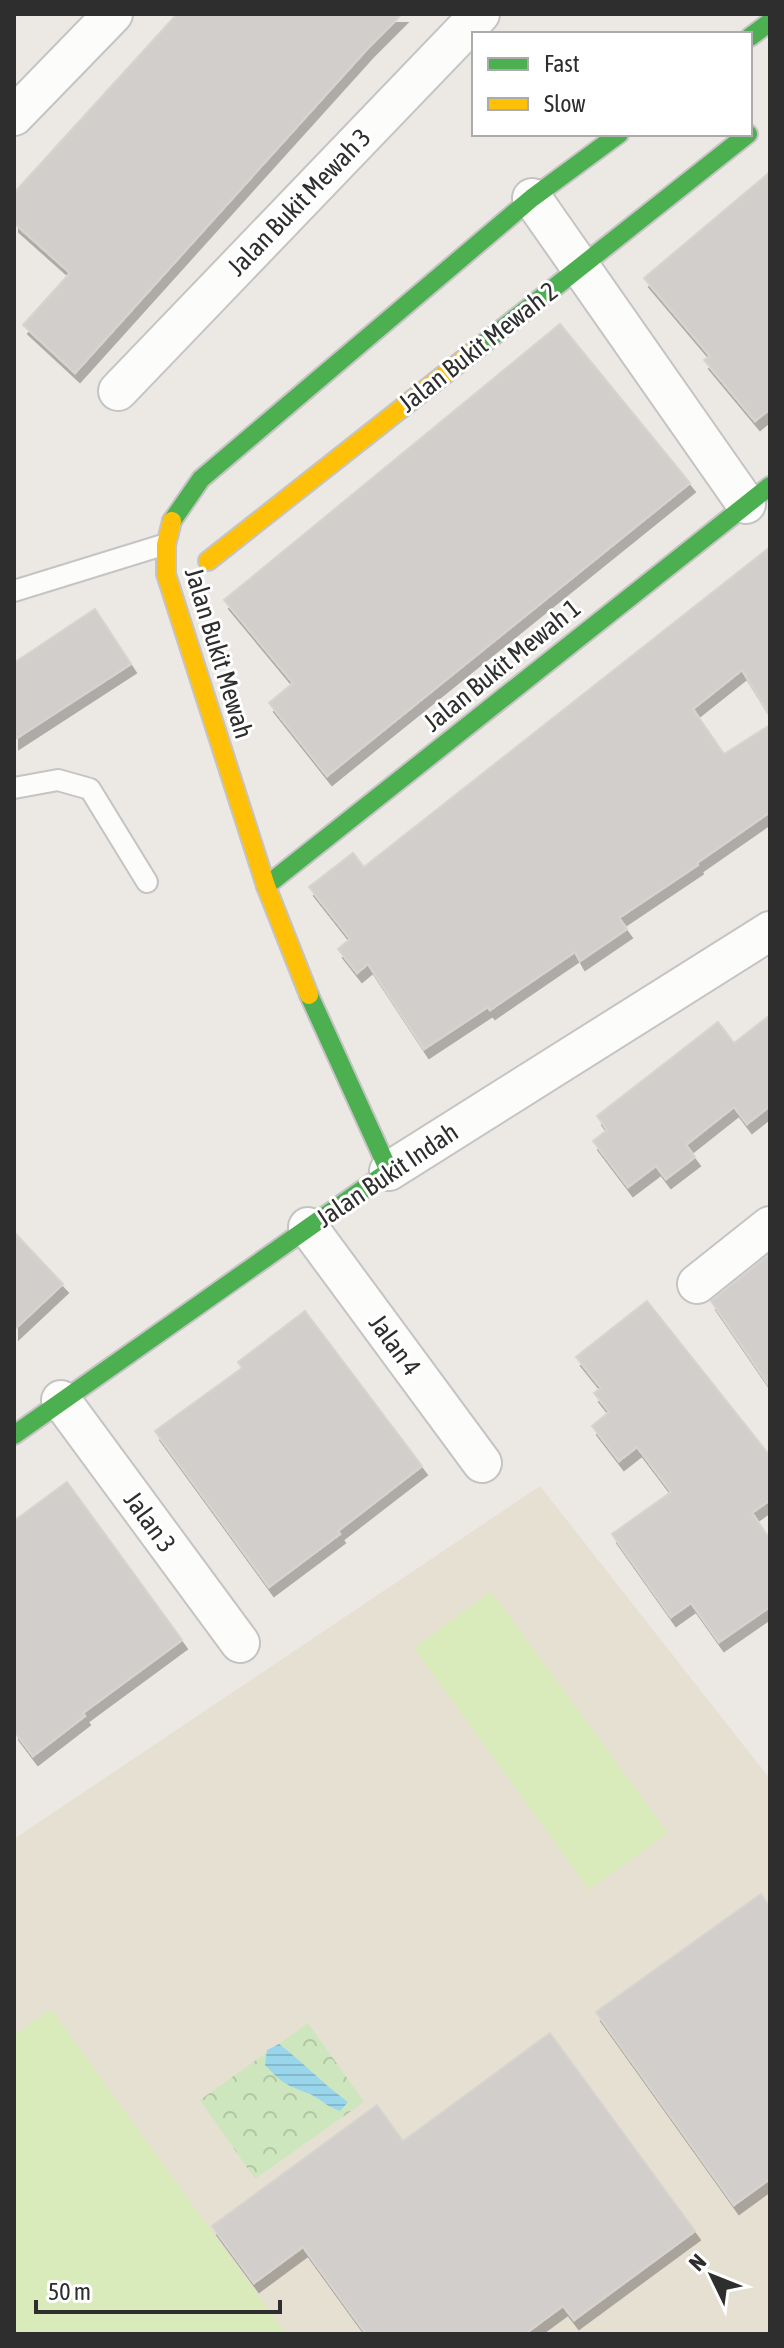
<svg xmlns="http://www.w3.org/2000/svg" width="784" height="2348" font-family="'Asap Condensed',sans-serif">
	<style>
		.education { fill: #e6e0d3 }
		.park { fill: url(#park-crowns) }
		.pitch { fill: #d9eabb }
		.water { fill: url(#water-rules) }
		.building { fill: #d1cecb; stroke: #d7d4d0; stroke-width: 2; filter: url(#shadow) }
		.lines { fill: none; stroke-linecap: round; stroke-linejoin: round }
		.lane-casing { stroke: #c5c4c5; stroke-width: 24 }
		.street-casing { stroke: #c5c4c5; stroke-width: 42 }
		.fast-casing { stroke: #c5c4c5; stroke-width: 22 }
		.slow-casing { stroke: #c5c4c5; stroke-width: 22 }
		.lane { stroke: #fcfcfb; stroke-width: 20 }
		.street { stroke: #fcfcfb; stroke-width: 38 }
		.fast { stroke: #4caf50; stroke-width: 18 }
		.slow { stroke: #ffc107; stroke-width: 18 }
		.labels { text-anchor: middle; stroke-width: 6; stroke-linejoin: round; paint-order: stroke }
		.street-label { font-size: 26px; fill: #2e2e2e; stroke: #fff }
	</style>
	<defs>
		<pattern id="park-crowns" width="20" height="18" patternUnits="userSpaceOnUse" patternTransform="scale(2)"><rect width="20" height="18" fill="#cee6be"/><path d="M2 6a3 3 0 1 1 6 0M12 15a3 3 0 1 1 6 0" fill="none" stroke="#b1c6a4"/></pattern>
		<pattern id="water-rules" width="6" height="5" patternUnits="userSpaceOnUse" patternTransform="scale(2)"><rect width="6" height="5" fill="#99d6ec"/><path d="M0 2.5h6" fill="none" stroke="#84b8cb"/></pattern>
		<filter id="shadow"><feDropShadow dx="5" dy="9" stdDeviation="0" flood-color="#0004"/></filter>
	</defs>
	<rect width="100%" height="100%" fill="#ece8e4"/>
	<polygon class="education" points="540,1486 770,1779 770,2334 14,2334 14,1839"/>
	<polygon class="park" points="308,2023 364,2102 255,2179 200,2100"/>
	<g class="pitch">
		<polygon points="491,1591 668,1833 589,1890 414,1648"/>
		<polygon points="51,2009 286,2334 14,2334 14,2035"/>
	</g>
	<path class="water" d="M279,2044C303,2062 323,2084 348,2102L340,2111C327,2107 321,2099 310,2094C286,2085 283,2084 265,2065L267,2050Z"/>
	<g class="building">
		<polygon points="177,14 402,14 368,48 75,373 23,325 70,273 14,223 14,193"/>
		<polygon points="770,172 770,409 755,421 704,360 710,356 644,278"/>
		<polygon points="560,324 690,483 327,776 269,703 293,683 224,600"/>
		<polygon points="770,547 770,715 742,670 693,709 724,754 770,725 770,812 697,863 698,865 619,918 627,929 580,961 575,952 490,1010 488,1007 424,1049 368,964 357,973 338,949 350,939 309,887 353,853 364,867"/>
		<polygon points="95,609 131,664 14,740 14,663"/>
		<polygon points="770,1015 770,1106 747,1124 734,1107 686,1145 695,1157 666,1179 656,1166 628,1187 593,1141 607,1130 597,1116 718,1022 734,1043"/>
		<polygon points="14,1232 63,1284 14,1330"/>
		<polygon points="770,1254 770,1387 711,1301"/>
		<polygon points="647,1301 770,1456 770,1500 752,1513 770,1539 770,1607 719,1642 691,1603 671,1617 612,1534 671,1492 637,1447 619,1461 592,1426 609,1412 594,1393 601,1388 576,1357"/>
		<polygon points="305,1311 422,1466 338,1531 340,1534 269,1587 155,1431 242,1368 238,1362"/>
		<polygon points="67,1482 182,1640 83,1713 85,1716 33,1756 14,1731 14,1521"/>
		<polygon points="761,1894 770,1907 770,2179 734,2205 596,2012"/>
		<polygon points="550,2033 695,2231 574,2320 563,2306 525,2334 366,2334 303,2247 254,2283 212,2226 377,2105 403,2141"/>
	</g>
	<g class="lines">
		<g class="lane-casing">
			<g id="lane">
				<polyline points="14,591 163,545"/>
				<polyline points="14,788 58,780 90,789 147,882"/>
			</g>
		</g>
		<g class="street-casing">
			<g id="street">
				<polyline points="14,116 113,14"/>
				<polyline points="532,198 746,504"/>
				<polyline points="118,391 480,14"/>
				<polyline points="389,1171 770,931"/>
				<polyline points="308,1227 482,1463"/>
				<polyline points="697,1284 770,1226"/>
				<polyline points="61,1400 240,1643"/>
			</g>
		</g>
		<g class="fast-casing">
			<g id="fast">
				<polyline points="750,37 770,22"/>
				<polyline points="478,348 748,134"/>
				<polyline points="172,521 201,479 532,198 619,134"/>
				<polyline points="266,886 770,486"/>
				<polyline points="14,1435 389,1171 309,995"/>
			</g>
		</g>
		<g class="slow-casing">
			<g id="slow">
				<polyline points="172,521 166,545 166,574 266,886 309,995"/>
				<polyline points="208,561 478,348"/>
			</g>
		</g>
		<use href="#lane" class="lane"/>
		<use href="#street" class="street"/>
		<use href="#fast" class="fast"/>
		<use href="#slow" class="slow"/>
	</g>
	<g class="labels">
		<g class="street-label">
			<text transform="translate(299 202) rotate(-46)" y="9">Jalan Bukit Mewah 3</text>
			<text transform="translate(478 347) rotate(-38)" y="9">Jalan Bukit Mewah 2</text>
			<text transform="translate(219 653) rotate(73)" y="9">Jalan Bukit Mewah</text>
			<text transform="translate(502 665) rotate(-39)" y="9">Jalan Bukit Mewah 1</text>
			<text transform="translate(387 1175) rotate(-34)" y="9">Jalan Bukit Indah</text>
			<text transform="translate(395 1345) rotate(54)" y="9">Jalan 4</text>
			<text transform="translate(150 1522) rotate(54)" y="9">Jalan 3</text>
		</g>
	</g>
	<rect width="784" height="2348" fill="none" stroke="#2e2e2e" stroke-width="32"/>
	<rect x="472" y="32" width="280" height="104" fill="#ffffff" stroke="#ababab" stroke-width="2"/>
	<rect x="488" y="58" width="40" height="12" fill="#4caf50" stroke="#ababab" stroke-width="2"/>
	<text x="544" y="72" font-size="24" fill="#2e2e2e">Fast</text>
	<rect x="488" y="98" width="40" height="12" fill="#ffc107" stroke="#ababab" stroke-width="2"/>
	<text x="544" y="112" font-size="24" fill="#2e2e2e">Slow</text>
	<g transform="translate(712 2276) rotate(313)" stroke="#ffffff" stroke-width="6" paint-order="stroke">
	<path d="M0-6L14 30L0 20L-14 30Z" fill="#2e2e2e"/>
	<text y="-12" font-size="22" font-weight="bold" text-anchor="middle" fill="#2e2e2e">N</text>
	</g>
	<path d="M36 2300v12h244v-12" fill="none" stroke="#2e2e2e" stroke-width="4"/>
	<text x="48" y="2300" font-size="24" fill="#2e2e2e" stroke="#ffffff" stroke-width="6" paint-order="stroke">50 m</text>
</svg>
